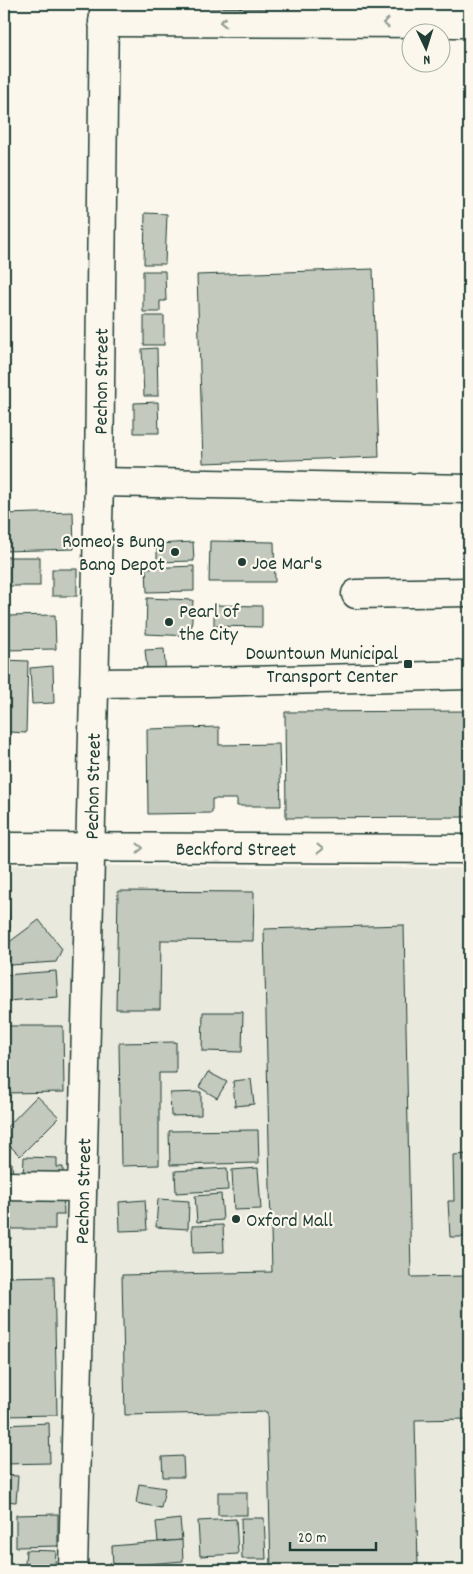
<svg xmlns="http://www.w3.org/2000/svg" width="473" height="1574" font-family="Dekko,sans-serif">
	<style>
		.built { fill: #eae9de }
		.building { fill: #c4c9be; stroke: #1f3d34 }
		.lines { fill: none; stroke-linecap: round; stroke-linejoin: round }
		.minor-casing { stroke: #1f3d34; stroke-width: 31 }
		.minor { stroke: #fbf7ec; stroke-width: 28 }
		.oneway { stroke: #8d9a90 }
		.poi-dot { fill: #1f3d34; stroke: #fbf7ec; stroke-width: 2 }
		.labels { text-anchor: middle; stroke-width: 4.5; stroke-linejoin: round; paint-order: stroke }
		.street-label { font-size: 20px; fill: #1f3d34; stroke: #fbf7ec }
		.poi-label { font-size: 20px; fill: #1f3d34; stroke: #fbf7ec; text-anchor: start }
	</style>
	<rect width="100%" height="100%" fill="#fbf7ec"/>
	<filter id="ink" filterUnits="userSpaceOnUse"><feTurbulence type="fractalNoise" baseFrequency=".02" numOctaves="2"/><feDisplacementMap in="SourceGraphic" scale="10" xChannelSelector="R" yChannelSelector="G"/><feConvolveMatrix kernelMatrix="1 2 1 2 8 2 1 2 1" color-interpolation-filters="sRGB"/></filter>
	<g filter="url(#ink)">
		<polygon class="built" points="4,865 469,868 469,1570 4,1570"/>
		<g class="building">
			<polygon points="145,213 167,214 165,264 144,264"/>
			<polygon points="373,269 379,457 203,463 197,275"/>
			<polygon points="143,271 165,271 166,301 160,301 160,312 143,312"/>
			<rect x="144" y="316" width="20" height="29"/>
			<polygon points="157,348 158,396 144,396 142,349"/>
			<polygon points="158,402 159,433 134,433 134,403"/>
			<polygon points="73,512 74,549 4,551 4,514"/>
			<polygon points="210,541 274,542 275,582 209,582"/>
			<polygon points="193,542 194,561 157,562 157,544"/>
			<rect x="4" y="557" width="36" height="29"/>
			<polygon points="194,566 194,591 147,592 146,568"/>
			<rect x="52" y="569" width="25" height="27"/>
			<polygon points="147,598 193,600 191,636 146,634"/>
			<polygon points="214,605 262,606 262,627 214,626"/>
			<polygon points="55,615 56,649 4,650 4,616"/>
			<polygon points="164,649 166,677 148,678 145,650"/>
			<polygon points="4,660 28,661 26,733 9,732 9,746 4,746"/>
			<polygon points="53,666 54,703 32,704 30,668"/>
			<polygon points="469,711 469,817 286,818 285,712"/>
			<polygon points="219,727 219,745 279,744 281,806 237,806 237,799 212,799 212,813 148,814 147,729"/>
			<polygon points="4,881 7,881 10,928 4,928"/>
			<polygon points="118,891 254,892 253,941 161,940 160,1009 116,1009"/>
			<polygon points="39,920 62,949 56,962 10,965 4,956 4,946"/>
			<polygon points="404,925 411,1277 469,1276 469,1419 415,1420 418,1570 271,1570 267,1412 125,1415 122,1275 272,1272 264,929"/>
			<polygon points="56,971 58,997 7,1001 5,975"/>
			<polygon points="203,1012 243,1012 242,1052 202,1051"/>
			<polygon points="4,1026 63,1026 64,1092 4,1093"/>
			<polygon points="176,1042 176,1073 159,1073 159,1165 121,1166 119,1043"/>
			<polygon points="208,1072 227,1082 217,1098 199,1087"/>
			<polygon points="251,1079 254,1104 235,1106 233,1081"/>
			<polygon points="201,1092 201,1115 171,1116 170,1093"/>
			<polygon points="37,1096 59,1117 20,1156 4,1140 4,1130"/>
			<polygon points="258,1130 259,1163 170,1165 169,1131"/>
			<polygon points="469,1154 469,1237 450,1237 448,1201 454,1201 453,1155"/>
			<polygon points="24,1157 57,1158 57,1167 63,1167 63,1180 23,1178"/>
			<polygon points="4,1163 12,1163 13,1180 4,1180"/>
			<polygon points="227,1168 228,1190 176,1193 175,1171"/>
			<polygon points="258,1168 261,1209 234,1210 232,1170"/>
			<polygon points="63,1191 64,1215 55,1215 55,1229 10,1229 11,1239 4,1239 4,1192"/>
			<polygon points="221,1194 223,1220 197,1222 195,1196"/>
			<polygon points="158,1199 189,1201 188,1229 156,1227"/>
			<polygon points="145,1200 147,1230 120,1231 119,1202"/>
			<polygon points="223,1225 224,1252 193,1253 192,1226"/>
			<polygon points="54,1276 57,1415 4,1416 4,1277"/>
			<polygon points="49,1423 50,1463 4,1464 4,1425"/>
			<polygon points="183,1456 184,1477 163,1477 162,1457"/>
			<polygon points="4,1475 18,1476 16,1502 4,1501"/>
			<polygon points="139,1484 165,1488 161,1508 136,1503"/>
			<rect x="218" y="1492" width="29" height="23"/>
			<polygon points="58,1514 58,1546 16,1547 16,1515"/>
			<polygon points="241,1518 264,1518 266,1559 242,1559"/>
			<polygon points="180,1519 182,1540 158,1542 156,1522"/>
			<polygon points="236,1519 238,1554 200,1556 198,1521"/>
			<polygon points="182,1540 183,1561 113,1567 112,1546"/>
			<polygon points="26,1550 56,1551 55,1565 25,1564"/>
		</g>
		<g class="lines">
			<g class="minor-casing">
				<g id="minor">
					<polyline points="103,22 469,23"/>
					<polyline points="99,482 469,489"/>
					<polyline points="356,594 469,592"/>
					<polyline points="95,683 207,682 469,675"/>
					<path id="s1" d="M4,847L469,849"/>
					<polyline points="4,1186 82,1187"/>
					<path id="s2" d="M73,1570L99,482L104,4"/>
				</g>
			</g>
			<use href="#minor" class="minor"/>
		</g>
		<defs><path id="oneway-chevron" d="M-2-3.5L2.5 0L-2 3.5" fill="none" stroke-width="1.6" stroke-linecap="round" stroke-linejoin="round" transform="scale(1.25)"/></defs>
		<g class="oneway">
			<use href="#oneway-chevron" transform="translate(223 22) rotate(-180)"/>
			<use href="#oneway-chevron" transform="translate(386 23) rotate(-180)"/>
			<use href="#oneway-chevron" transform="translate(140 848)"/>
			<use href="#oneway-chevron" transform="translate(320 849)"/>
		</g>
	</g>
	<g class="poi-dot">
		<circle cx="175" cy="552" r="5"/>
		<circle cx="242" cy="562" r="5"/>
		<circle cx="169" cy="622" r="5"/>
		<rect x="403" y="659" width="10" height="10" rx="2.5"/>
		<circle cx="236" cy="1219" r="5"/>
	</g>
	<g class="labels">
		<g class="street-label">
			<text dy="7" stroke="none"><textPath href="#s2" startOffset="1189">Pechon Street</textPath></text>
			<text dy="7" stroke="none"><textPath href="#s2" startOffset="784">Pechon Street</textPath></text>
			<text dy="7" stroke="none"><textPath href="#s1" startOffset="232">Beckford Street</textPath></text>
			<text dy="7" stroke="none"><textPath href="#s2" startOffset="379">Pechon Street</textPath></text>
		</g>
		<g class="poi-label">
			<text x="165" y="547" text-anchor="end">Romeo's Bung<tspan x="165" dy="23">Bang Depot</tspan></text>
			<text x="252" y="569">Joe Mar's</text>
			<text x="179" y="617">Pearl of<tspan x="179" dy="23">the City</tspan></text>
			<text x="398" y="659" text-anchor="end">Downtown Municipal<tspan x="398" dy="23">Transport Center</tspan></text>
			<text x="246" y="1226">Oxford Mall</text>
		</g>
	</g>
	<rect width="473" height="1574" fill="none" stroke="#fbf7ec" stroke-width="20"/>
	<rect x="10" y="10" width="453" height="1554" fill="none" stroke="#1f3d34" stroke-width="2" filter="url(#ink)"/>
	<g transform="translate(426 48) rotate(176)"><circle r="24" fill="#fbf7ec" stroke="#a3ada2"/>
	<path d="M0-4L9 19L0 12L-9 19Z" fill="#1f3d34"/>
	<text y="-8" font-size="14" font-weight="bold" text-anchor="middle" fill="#1f3d34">N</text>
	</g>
	<path d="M290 1542v8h86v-8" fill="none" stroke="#1f3d34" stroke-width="2.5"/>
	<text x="298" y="1542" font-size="15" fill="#1f3d34" stroke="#fbf7ec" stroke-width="4" paint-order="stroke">20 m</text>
</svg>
